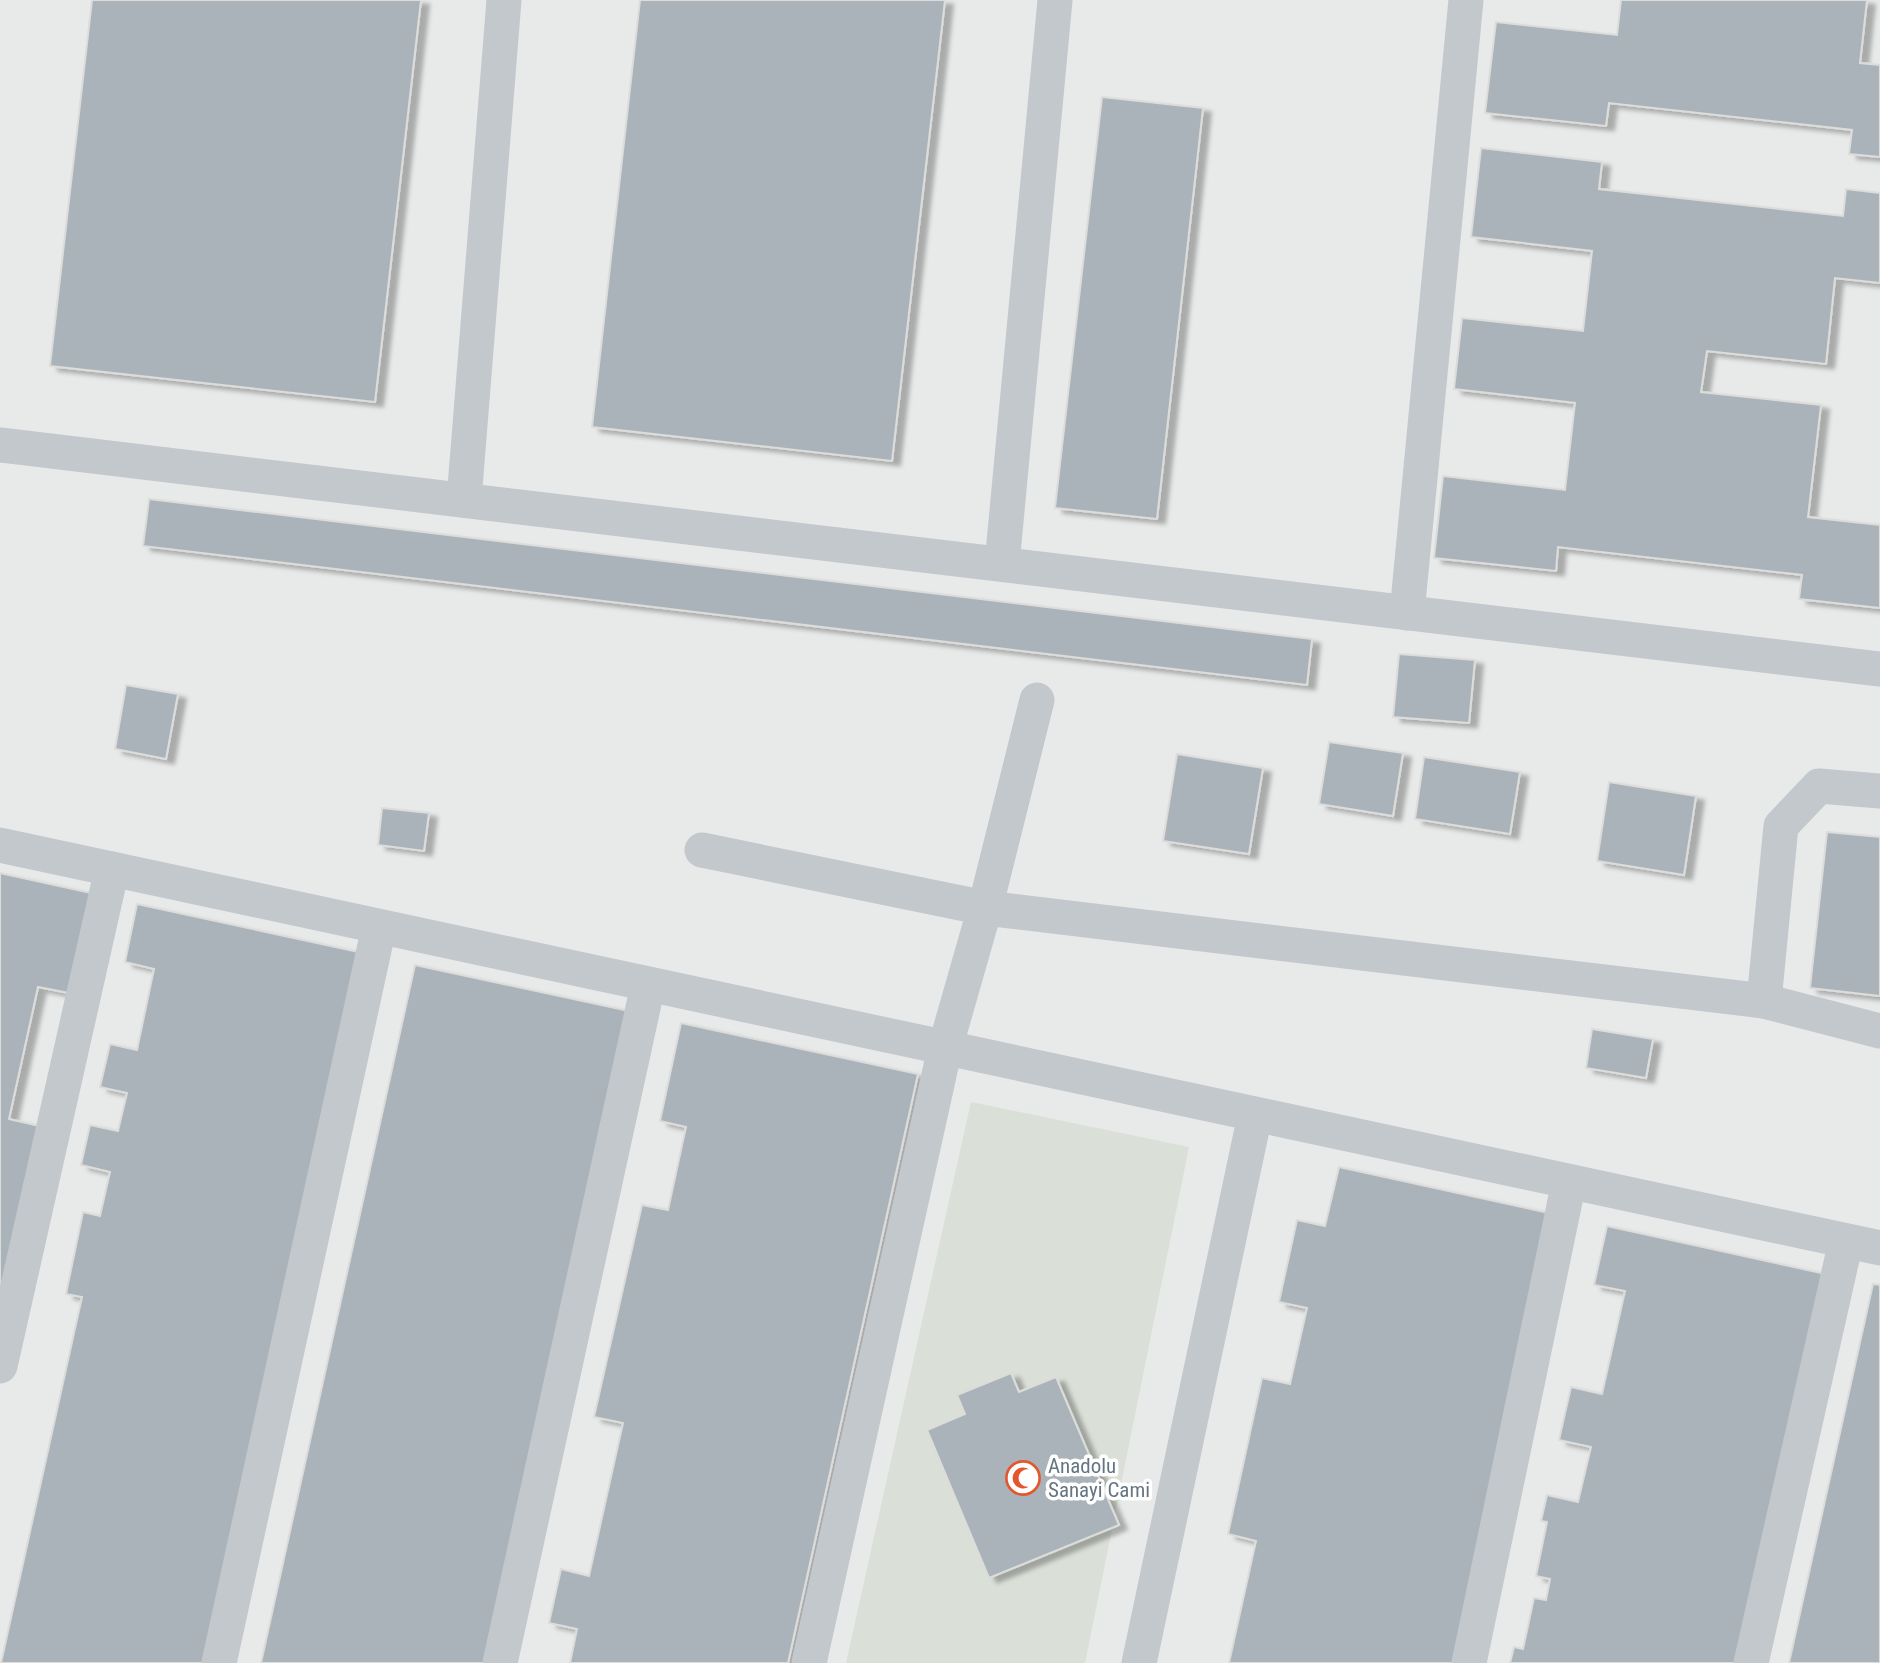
<svg xmlns="http://www.w3.org/2000/svg" width="1880" height="1663" font-family="'Roboto Condensed',sans-serif">
	<style>
		.built { fill: #e8e9e9 }
		.green { fill: #dadfd7 }
		.building { fill: #aab3b9; stroke: #dcdcda; stroke-width: 2; filter: url(#shadow) }
		.lines { fill: none; stroke-linecap: round; stroke-linejoin: round }
		.minor { stroke: #c3c8cc; stroke-width: 35 }
		.labels { text-anchor: middle; stroke-width: 7; stroke-linejoin: round; paint-order: stroke }
		.poi-label { font-size: 21px; fill: #657683; stroke: #fff; text-anchor: start }
	</style>
	<defs>
		<filter id="shadow"><feDropShadow dx="8" dy="4.5" stdDeviation="2" flood-color="#0004"/></filter>
	</defs>
	<rect width="100%" height="100%" fill="#fafaf8"/>
	<rect class="built" x="0" y="0" width="1880" height="1663"/>
	<polygon class="green" points="971,1102 1189,1147 1085,1663 846,1663"/>
	<g class="building">
		<polygon points="92,0 421,0 375,402 50,366"/>
		<polygon points="640,0 945,0 892,461 592,427"/>
		<polygon points="1621,0 1867,0 1860,63 1880,65 1880,157 1849,154 1852,130 1609,103 1606,126 1485,113 1496,22 1617,35"/>
		<polygon points="1102,97 1203,108 1157,519 1055,508"/>
		<polygon points="1481,148 1602,162 1599,189 1843,216 1846,189 1880,193 1880,283 1835,278 1826,364 1707,351 1701,392 1821,405 1808,517 1880,525 1880,608 1799,599 1802,575 1558,547 1556,571 1434,558 1443,476 1565,490 1575,403 1454,389 1462,318 1583,331 1592,251 1471,237"/>
		<polygon points="149,499 1312,639 1307,685 143,546"/>
		<polygon points="1399,654 1475,660 1469,723 1393,717"/>
		<polygon points="126,685 178,694 166,759 115,749"/>
		<polygon points="1329,742 1403,753 1393,816 1319,804"/>
		<polygon points="1177,754 1263,768 1249,854 1163,841"/>
		<polygon points="1424,757 1520,772 1510,834 1415,819"/>
		<polygon points="1609,782 1696,796 1684,875 1597,861"/>
		<polygon points="382,808 429,813 424,851 378,845"/>
		<polygon points="1827,832 1880,837 1880,996 1810,988"/>
		<polygon points="0,873 91,893 69,993 38,987 9,1119 39,1126 4,1287 0,1286"/>
		<polygon points="137,904 363,953 207,1663 1,1663 82,1297 66,1294 83,1212 100,1216 110,1172 81,1165 90,1125 118,1131 127,1093 100,1087 110,1044 137,1050 154,969 125,962"/>
		<polygon points="415,965 629,1011 485,1663 261,1663"/>
		<polygon points="681,1023 918,1074 788,1663 570,1663 577,1629 549,1623 561,1569 589,1576 623,1423 594,1417 642,1205 668,1210 686,1127 660,1121"/>
		<polygon points="1592,1029 1653,1039 1646,1078 1586,1068"/>
		<polygon points="1339,1167 1558,1215 1459,1663 1229,1663 1256,1541 1228,1534 1262,1378 1290,1384 1307,1308 1279,1302 1297,1220 1325,1226"/>
		<polygon points="1607,1226 1830,1275 1744,1663 1510,1663 1514,1647 1523,1649 1534,1598 1546,1600 1550,1579 1536,1576 1547,1522 1541,1521 1547,1495 1578,1502 1591,1447 1559,1440 1571,1387 1602,1394 1625,1291 1594,1285"/>
		<polygon points="1873,1284 1880,1285 1880,1663 1789,1663"/>
		<polygon points="1011,1373 1019,1392 1056,1377 1119,1525 989,1578 927,1430 965,1414 957,1395"/>
	</g>
	<g class="lines">
		<g class="minor">
			<polyline points="0,445 1880,669"/>
			<polyline points="464,500 504,0"/>
			<polyline points="1002,564 1055,0"/>
			<polyline points="1407,613 1466,0"/>
			<polyline points="0,845 1880,1248"/>
			<polyline points="702,850 985,908 1037,700"/>
			<polyline points="1764,1001 1781,826 1819,786 1880,791"/>
			<polyline points="0,1366 112,869"/>
			<polyline points="219,1663 379,927"/>
			<polyline points="500,1663 648,985"/>
			<polyline points="809,1663 945,1048 985,908 1764,1001 1880,1031"/>
			<polyline points="1139,1663 1255,1115"/>
			<polyline points="1469,1663 1569,1182"/>
			<polyline points="1751,1663 1846,1241"/>
		</g>
	</g>
	<defs>
		<g id="mosque-ring" transform="scale(1.75)"><circle r="9.5" fill="#fff" stroke="#e4572e" stroke-width="1.5"/><path d="M3.5-4.9A6 6 0 1 0 3.5 4.9A5 5 0 1 1 3.5-4.9Z" fill="#e4572e"/></g>
	</defs>
	<g fill-rule="evenodd">
		<use href="#mosque-ring" x="1023" y="1478"/>
	</g>
	<g class="labels">
		<g class="poi-label">
			<text x="1048" y="1473">Anadolu<tspan x="1048" dy="24">Sanayi Cami</tspan></text>
		</g>
	</g>
</svg>
